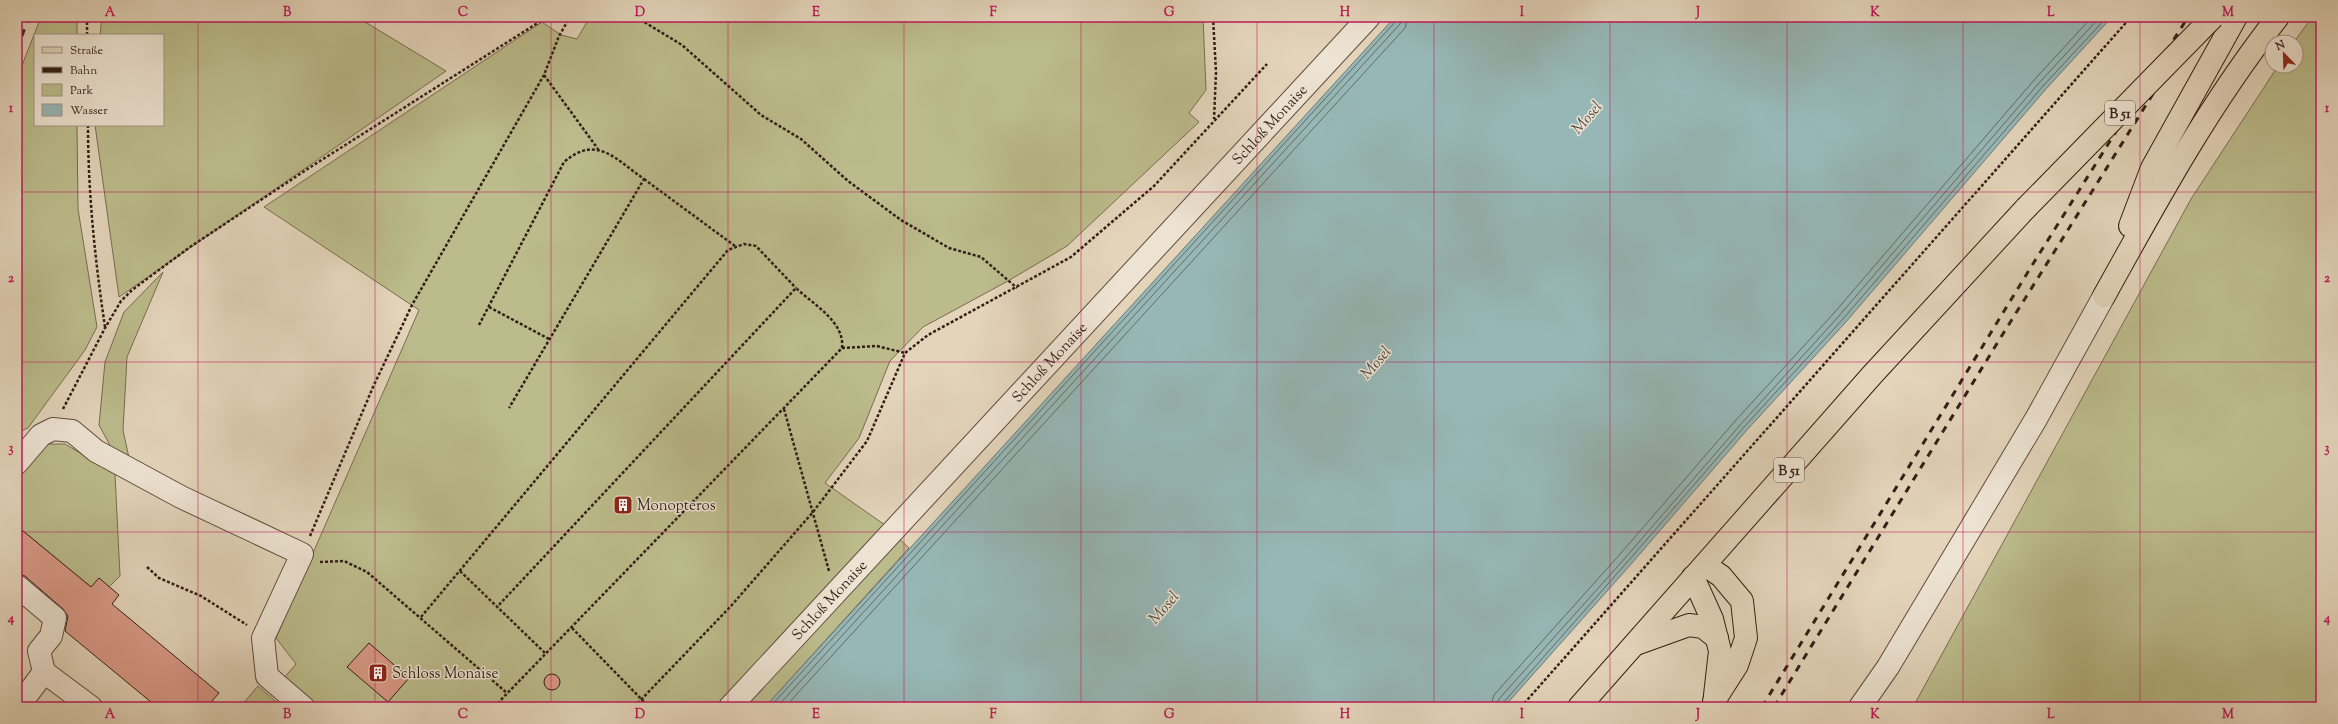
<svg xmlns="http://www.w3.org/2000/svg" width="2338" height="724" font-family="'Sorts Mill Goudy',serif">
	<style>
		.green { fill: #bbbb8b; stroke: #776c50 }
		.water { fill: #96b7b6; stroke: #6e7a76 }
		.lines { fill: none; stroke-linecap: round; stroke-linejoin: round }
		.shore { stroke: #646a66; stroke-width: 1 }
		.building { fill: #d99a88; stroke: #331e16 }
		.minor-casing { stroke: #5f4c3f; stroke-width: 24 }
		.major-casing { stroke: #331e16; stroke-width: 24 }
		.path { stroke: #331e16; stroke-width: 2.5; stroke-dasharray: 3 2; stroke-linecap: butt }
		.minor { stroke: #ede3d2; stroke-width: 22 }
		.major { stroke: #e3d4ba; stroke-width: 22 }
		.rail { stroke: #331e16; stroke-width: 3; stroke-dasharray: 7 7; stroke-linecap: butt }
		.major-bridge-casing { stroke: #331e16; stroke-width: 24; stroke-linecap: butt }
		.major-bridge { stroke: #e3d4ba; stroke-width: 22 }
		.grid { fill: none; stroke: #c2185b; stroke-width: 1; stroke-opacity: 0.55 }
		.labels { text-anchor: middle; stroke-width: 3; stroke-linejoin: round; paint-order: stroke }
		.shield { fill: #ede3d2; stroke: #6b594e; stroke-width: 1 }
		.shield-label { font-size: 14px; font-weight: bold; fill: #331e16 }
		.street-label { font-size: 15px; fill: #331e16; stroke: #ede3d2 }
		.poi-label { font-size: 15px; fill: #331e16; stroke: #ede3d2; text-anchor: start }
		.water-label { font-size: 16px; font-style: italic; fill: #514c46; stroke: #ede3d2 }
		.neatline { fill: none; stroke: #c2185b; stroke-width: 1.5 }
		.grid-label { font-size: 13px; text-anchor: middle; font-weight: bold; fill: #c2185b }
	</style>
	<rect width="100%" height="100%" fill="#e3d4ba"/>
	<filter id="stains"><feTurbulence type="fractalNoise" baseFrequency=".005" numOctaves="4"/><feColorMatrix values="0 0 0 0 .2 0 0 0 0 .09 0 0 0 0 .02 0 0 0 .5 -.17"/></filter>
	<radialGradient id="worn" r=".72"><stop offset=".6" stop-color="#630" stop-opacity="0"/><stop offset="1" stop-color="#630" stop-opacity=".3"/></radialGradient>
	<g class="green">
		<polygon points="41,17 77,17 77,35 35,35 35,125 77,125 78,209 97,327 85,350 28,428 17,433 17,78"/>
		<polygon points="102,17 357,17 446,71 119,297 95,125 163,125 163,35 100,35"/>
		<polygon points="590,17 1203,17 1206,90 1189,113 1199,122 1067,246 1008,281 923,327 890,361 859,438 825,483 885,525 909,548 765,707 315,707 283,679 296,664 276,638 419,310 264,207 542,22 561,35 577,39"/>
		<polygon points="2312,17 2321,17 2321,707 1913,707 2191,199 2278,66 2296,66 2294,42"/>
		<polygon points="163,272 127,357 123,430 129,458 112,449 99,425 105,362 124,312"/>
		<polygon points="48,444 65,444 115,474 120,576 109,587 91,587 17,526 17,474"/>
		<polygon points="258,686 282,707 240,707"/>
	</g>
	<polygon class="water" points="1395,17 2112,17 2046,89 1845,323 1747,430 1632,563 1504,707 765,707"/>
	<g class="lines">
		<g class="shore">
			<polyline points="770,707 1396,21 1397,17"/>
			<polyline points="777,707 1400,24 1402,17"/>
			<polyline points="785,707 1405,28 1408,17"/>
			<polyline points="1490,707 1494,695 1621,553 1736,420 1834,313 2035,79 2092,17"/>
			<polyline points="1496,707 1499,699 1626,557 1741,424 1838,317 2039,83 2100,17"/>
			<polyline points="1501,707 1503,703 1629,560 1744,427 1842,320 2043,86 2107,17"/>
		</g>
	</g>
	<g class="building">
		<circle cx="623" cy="506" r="8"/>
		<polygon points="17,526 91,587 99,578 119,595 112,604 219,693 207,707 157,707 65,631 68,616 63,609 25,576 17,574"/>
		<polygon points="369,643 409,678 388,702 347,667"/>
		<circle cx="552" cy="682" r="8"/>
	</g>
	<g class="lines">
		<g class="minor-casing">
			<g id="minor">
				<polyline points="17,463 41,435 53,429 72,431 96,451 181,497 302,554 263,638 267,676 303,707"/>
				<polyline points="17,586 55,618 51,636 39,651 44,672"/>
				<polyline points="18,707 44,672 91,707"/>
				<path id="s1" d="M730,707L1369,17"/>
				<polyline points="1860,707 1888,667 2036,419 2104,296"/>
			</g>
		</g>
		<g class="major-casing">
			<g id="major">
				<polyline points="2130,226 2152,168 2236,17"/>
				<path d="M2104,296C2157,200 2210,103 2278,17"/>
				<polyline points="1705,565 1721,576 1742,601 1746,638 1737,665 1714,701"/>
				<polyline points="1693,577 1712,619 1720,651 1715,695"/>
				<polyline points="1636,644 1689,625 1703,627 1717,638"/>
				<polyline points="1579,707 1872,375 2026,208"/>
			</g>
		</g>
		<g class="path">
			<polyline points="87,17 87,35"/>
			<polyline points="636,17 682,45 761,115 801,139 848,181 901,220 949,248 981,257 1017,288"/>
			<polyline points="1213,17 1216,72 1214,119"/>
			<polyline points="544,75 598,149"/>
			<path d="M88,125C88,193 95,260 105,327"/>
			<polyline points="644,179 735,246"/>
			<polyline points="489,307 549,339"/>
			<path d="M479,325L564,162C597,134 615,159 644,179L509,408"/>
			<polyline points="842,348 877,346 905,353"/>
			<polyline points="63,409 105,328 121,301 132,290 190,247 309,168 547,17"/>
			<polyline points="784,409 829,571"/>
			<polyline points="310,536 373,387 412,305 544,75 559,36 570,17"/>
			<polyline points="320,562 344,561 367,572 507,693"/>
			<polyline points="147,567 159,578 201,596 247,625"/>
			<polyline points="460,571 546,654"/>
			<polyline points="421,617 728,250 744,244 756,246 796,288"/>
			<polyline points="572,628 649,707"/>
			<path d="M494,707L842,348C845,322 814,305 796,288L497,607"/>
			<polyline points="634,707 731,606 813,512 867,441 905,353 928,335 1071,257 1154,186 1267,64"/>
			<polyline points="1521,707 2131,17"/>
		</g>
		<use href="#minor" class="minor"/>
		<use href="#major" class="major"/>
		<g class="rail">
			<polyline points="17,49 29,17"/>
			<polyline points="1762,707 2031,267 2188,17"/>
			<polyline points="1774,707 2001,337 2201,17"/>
		</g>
		<g class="major-bridge-casing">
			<polyline id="major-bridge" points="2026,208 2213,17"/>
		</g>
		<use href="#major-bridge" class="major-bridge"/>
	</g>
	<path class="grid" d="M198,17V707M375,17V707M551,17V707M728,17V707M904,17V707M1081,17V707M1257,17V707M1434,17V707M1610,17V707M1787,17V707M1963,17V707M2140,17V707M17,192H2321M17,362H2321M17,532H2321"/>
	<defs>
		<g id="building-square" transform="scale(1)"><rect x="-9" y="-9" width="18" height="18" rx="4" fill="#8f2418" stroke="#ede3d2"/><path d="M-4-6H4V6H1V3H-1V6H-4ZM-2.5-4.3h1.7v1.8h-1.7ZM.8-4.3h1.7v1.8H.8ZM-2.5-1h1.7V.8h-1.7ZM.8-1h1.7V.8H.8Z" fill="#fff"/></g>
	</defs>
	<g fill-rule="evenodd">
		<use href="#building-square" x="623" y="505"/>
		<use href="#building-square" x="378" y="673"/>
	</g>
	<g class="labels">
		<g class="shield">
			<rect x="2105" y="101" width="30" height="24" rx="3"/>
			<rect x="1774" y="458" width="30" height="24" rx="3"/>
		</g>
		<g class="shield-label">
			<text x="2120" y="118">B 51</text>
			<text x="1789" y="475">B 51</text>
		</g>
		<g class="street-label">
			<text dy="5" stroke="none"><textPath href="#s1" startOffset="794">Schloß Monaise</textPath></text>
			<text dy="5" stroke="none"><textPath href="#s1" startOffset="470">Schloß Monaise</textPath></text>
			<text dy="5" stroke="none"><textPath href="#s1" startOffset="146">Schloß Monaise</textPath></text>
		</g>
		<g class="poi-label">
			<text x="637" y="510">Monopteros</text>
			<text x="392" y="678">Schloss Monaise</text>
		</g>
		<g class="water-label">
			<text transform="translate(1586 117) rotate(-49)" y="6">Mosel</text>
			<text transform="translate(1375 362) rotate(-49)" y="6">Mosel</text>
			<text transform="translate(1163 607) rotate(-49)" y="6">Mosel</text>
		</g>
	</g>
	<rect width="2338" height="724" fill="none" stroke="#e3d4ba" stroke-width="44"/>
	<rect x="34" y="34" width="130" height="92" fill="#ede3d2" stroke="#a39487"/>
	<rect x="42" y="47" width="20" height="6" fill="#e3d4ba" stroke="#a39487"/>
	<text x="70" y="54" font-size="12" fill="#331e16">Straße</text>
	<rect x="42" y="67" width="20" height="6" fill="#331e16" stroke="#a39487"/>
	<text x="70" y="74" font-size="12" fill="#331e16">Bahn</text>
	<rect x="42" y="84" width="20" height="12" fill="#bbbb8b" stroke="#a39487"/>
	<text x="70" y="94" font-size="12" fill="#331e16">Park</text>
	<rect x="42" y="104" width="20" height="12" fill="#96b7b6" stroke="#a39487"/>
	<text x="70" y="114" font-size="12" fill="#331e16">Wasser</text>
	<g transform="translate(2284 54) rotate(337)"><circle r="19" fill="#ede3d2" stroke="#a39487"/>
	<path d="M0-3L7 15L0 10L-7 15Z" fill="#8f2418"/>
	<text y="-6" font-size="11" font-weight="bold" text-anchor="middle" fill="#331e16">N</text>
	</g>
	<rect x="22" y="22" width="2294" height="680" class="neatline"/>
	<g class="grid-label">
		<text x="110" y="16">A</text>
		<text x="287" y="16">B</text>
		<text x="463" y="16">C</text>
		<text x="640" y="16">D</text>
		<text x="816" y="16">E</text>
		<text x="993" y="16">F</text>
		<text x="1169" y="16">G</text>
		<text x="1345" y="16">H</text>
		<text x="1522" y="16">I</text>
		<text x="1698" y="16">J</text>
		<text x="1875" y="16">K</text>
		<text x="2051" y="16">L</text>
		<text x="2228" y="16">M</text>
		<text x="11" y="112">1</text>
		<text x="2327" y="112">1</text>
		<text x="11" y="282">2</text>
		<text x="2327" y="282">2</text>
		<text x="11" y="452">3</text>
		<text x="2327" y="452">3</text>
		<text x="11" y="622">4</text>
		<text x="2327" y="622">4</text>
		<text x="110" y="718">A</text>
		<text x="287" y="718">B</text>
		<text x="463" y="718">C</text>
		<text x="640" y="718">D</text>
		<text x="816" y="718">E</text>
		<text x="993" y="718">F</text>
		<text x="1169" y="718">G</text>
		<text x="1345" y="718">H</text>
		<text x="1522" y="718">I</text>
		<text x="1698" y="718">J</text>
		<text x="1875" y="718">K</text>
		<text x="2051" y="718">L</text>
		<text x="2228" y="718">M</text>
	</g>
	<rect width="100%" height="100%" filter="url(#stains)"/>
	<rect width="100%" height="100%" fill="url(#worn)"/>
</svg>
